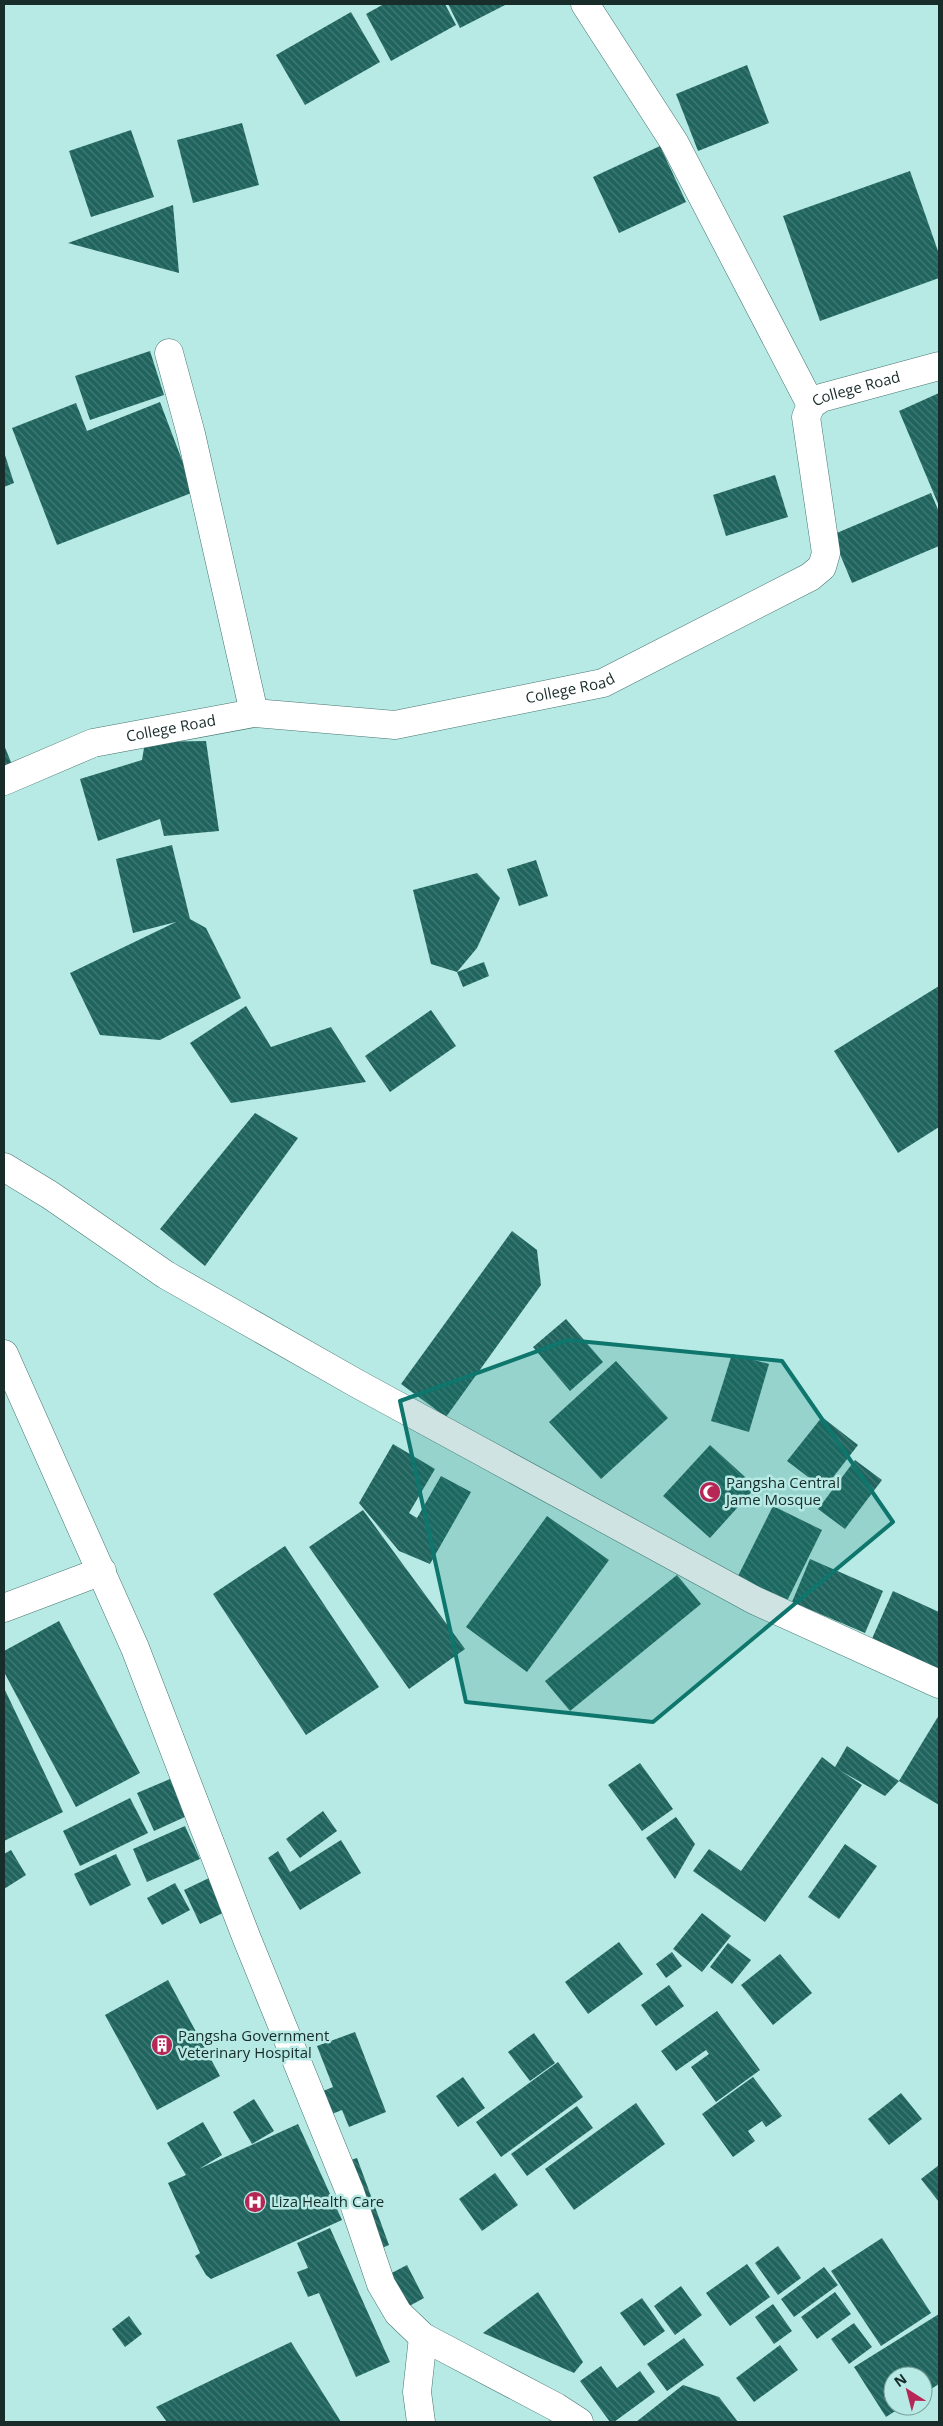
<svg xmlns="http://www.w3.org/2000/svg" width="943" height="2426" font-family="'Open Sans',sans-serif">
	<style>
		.building { fill: url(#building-back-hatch) }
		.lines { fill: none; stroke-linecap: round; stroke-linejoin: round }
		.street-casing { stroke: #477671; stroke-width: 29 }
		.street { stroke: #fff; stroke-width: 28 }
		.marked { fill: #0f766e; fill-opacity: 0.2; stroke: #0f766e; stroke-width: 4; stroke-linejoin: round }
		.labels { text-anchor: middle; stroke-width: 5; stroke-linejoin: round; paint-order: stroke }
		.street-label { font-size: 15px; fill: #182c2a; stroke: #b7eae4 }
		.poi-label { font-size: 15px; fill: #182c2a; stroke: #b7eae4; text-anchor: start }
	</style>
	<defs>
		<pattern id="building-back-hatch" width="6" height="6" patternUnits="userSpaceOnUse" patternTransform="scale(1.25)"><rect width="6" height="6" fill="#1f645e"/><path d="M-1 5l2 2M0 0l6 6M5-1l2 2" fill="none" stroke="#467b76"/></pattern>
	</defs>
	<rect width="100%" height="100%" fill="#b7eae4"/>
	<g class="building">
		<polygon points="384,4 445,4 456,25 391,61 366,14"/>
		<polygon points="448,4 507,4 460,28"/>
		<polygon points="351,12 380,62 305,105 276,55"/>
		<polygon points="747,65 769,123 698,151 676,94"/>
		<polygon points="242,123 259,185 193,203 177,140"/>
		<polygon points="131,130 154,197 91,217 69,151"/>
		<polygon points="660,146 686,202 619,233 593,177"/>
		<polygon points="910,171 939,254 939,278 820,321 783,216"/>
		<polygon points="173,205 179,273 68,243"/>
		<polygon points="150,351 164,395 90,420 75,376"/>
		<polygon points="939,393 939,506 899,411"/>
		<polygon points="160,402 194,492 57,545 12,428 76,403 87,431"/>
		<polygon points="4,452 14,483 4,487"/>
		<polygon points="775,475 788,517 726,536 713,495"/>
		<polygon points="931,493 939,512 939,546 852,583 832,535"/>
		<polygon points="206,741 219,831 164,836 160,819 98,841 80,779 142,760 145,742"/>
		<polygon points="4,745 15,772 4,776"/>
		<polygon points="172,845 190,919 206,928 241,998 160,1040 100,1035 70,973 176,922 133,933 116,859"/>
		<polygon points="536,860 548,896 519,906 507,869"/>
		<polygon points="477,873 500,898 477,948 457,972 431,964 413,890"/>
		<polygon points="484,962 489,976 463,987 457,972"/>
		<polygon points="939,986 939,1127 898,1153 834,1051"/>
		<polygon points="246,1006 271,1047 331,1027 366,1082 231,1103 190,1043"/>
		<polygon points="431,1010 456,1046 390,1092 365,1056"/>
		<polygon points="255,1113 298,1138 205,1266 160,1229"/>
		<polygon points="512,1231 537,1250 541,1285 446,1417 401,1384"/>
		<polygon points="566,1319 603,1362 570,1391 533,1347"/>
		<polygon points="732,1354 769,1364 749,1432 711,1421"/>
		<polygon points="616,1361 668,1418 601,1479 549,1422"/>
		<polygon points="822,1417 858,1445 824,1489 787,1461"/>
		<polygon points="393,1444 435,1469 409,1513 417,1518 441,1476 471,1492 430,1564 399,1551 359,1503"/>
		<polygon points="710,1445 756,1487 710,1538 663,1496"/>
		<polygon points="855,1460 882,1480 845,1529 818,1509"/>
		<polygon points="773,1506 822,1530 786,1603 737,1578"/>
		<polygon points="363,1510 465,1649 409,1689 309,1547"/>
		<polygon points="547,1516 609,1560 527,1672 466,1627"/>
		<polygon points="285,1546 379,1687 306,1735 213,1594"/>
		<polygon points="810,1559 883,1591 865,1633 792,1602"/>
		<polygon points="677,1575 701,1604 570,1711 545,1681"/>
		<polygon points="893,1591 939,1612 939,1671 871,1641"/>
		<polygon points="59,1621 140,1773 76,1807 4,1672 4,1651"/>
		<polygon points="4,1688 63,1812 4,1841"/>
		<polygon points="939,1715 939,1805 899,1781"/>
		<polygon points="847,1746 899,1781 885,1796 841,1771 862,1785 765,1922 693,1871 709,1849 741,1871 822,1757 835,1767"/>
		<polygon points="640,1763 673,1809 642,1831 608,1785"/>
		<polygon points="170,1779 187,1816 154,1831 137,1793"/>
		<polygon points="130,1798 148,1833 80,1866 63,1831"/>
		<polygon points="323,1811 337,1831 300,1858 286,1839"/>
		<polygon points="676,1817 695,1844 675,1879 646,1838"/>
		<polygon points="185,1826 200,1859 147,1882 133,1849"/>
		<polygon points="341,1840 361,1873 300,1910 268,1858 278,1851 290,1872"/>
		<polygon points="845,1844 877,1866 839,1919 808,1897"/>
		<polygon points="11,1850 26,1875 4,1889 4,1854"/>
		<polygon points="116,1854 131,1885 90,1906 74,1874"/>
		<polygon points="209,1878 225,1912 200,1924 184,1890"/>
		<polygon points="175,1883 190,1910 162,1925 147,1898"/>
		<polygon points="702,1913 731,1936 702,1972 673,1949"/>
		<polygon points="619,1942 643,1974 588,2014 565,1982"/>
		<polygon points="728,1943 751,1960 732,1984 710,1967"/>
		<polygon points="672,1952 682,1966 666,1978 656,1964"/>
		<polygon points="780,1954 812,1993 773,2025 741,1985"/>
		<polygon points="168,1980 220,2076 157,2110 105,2015"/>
		<polygon points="669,1985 684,2006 656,2026 641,2005"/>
		<polygon points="717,2011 760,2070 716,2102 691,2067 709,2054 706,2050 676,2071 661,2051"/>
		<polygon points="355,2032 386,2112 349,2127 342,2110 332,2114 323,2091 333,2087 317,2046"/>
		<polygon points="534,2033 555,2063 530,2081 508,2052"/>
		<polygon points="558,2062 583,2097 501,2157 476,2122"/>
		<polygon points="463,2077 485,2108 458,2127 436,2096"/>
		<polygon points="753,2077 782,2116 766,2127 762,2121 748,2131 755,2141 733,2157 702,2114"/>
		<polygon points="901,2093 922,2119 889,2145 868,2119"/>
		<polygon points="254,2099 274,2131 252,2144 233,2112"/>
		<polygon points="636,2103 665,2144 574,2210 545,2169"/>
		<polygon points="577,2106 593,2128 527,2176 511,2154"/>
		<polygon points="203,2122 222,2155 199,2169 298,2124 342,2220 211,2279 206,2275 195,2256 200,2253 168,2183 186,2175 167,2143"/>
		<polygon points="357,2158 389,2245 375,2251 342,2163"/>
		<polygon points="939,2165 939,2202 921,2179"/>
		<polygon points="495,2173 518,2205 482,2231 459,2199"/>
		<polygon points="330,2228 390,2362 356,2377 319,2293 308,2297 297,2272 308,2268 297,2243"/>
		<polygon points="882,2238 931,2313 881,2346 831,2271"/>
		<polygon points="778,2246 801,2278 778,2295 755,2263"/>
		<polygon points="747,2264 770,2297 730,2326 706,2293"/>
		<polygon points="407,2265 424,2298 402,2310 384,2277"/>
		<polygon points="824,2267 838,2285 794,2317 781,2299"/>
		<polygon points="681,2286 702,2315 675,2335 654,2306"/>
		<polygon points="538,2292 583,2362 574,2373 483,2333"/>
		<polygon points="835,2292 851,2314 817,2339 801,2317"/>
		<polygon points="642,2298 665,2331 644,2346 620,2313"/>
		<polygon points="773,2304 792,2331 774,2344 755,2317"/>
		<polygon points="939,2314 939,2384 923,2394 923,2376 893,2376 893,2406 903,2406 886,2417 854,2367"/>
		<polygon points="129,2316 142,2334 125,2347 112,2329"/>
		<polygon points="854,2323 872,2347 849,2364 831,2339"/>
		<polygon points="684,2338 704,2365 667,2391 647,2364"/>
		<polygon points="291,2342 341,2422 167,2422 156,2407"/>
		<polygon points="780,2345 798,2370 754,2402 736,2378"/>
		<polygon points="601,2366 617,2388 640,2371 655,2392 614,2422 610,2422 580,2381"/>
		<polygon points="683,2385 719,2397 738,2422 636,2422"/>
	</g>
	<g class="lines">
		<g class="street-casing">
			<g id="street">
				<polyline points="585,4 674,142 811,405"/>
				<polyline points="169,353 191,434 254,713"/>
				<path id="s1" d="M4,781L93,743L254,713L395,725L603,683L810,577L822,567L826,553L806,417L811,405L821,398L939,366"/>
				<polyline points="4,1167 50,1195 166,1275 356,1383 754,1600 939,1684"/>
				<polyline points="4,1354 135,1648 247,1939 350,2192 381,2284 398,2313 423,2337 556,2407 579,2422"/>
				<polyline points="4,1608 102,1571"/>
				<polyline points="421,2422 417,2392 423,2337"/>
			</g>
		</g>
		<use href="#street" class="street"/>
	</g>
	<path class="marked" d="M568,1340L782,1361L893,1522L653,1722L466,1702L400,1401Z"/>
	<defs>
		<g id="mosque-disc" transform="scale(1.125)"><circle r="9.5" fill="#b62756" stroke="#b7eae4"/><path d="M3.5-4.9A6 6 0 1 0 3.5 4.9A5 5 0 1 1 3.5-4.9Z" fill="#fff"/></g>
		<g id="building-disc" transform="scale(1.125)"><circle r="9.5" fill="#b62756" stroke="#b7eae4"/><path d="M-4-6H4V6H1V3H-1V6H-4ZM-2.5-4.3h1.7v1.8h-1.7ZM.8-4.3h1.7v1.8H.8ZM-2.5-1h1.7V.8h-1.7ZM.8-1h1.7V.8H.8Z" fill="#fff"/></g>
		<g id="hospital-disc" transform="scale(1.125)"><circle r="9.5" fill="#b62756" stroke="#b7eae4"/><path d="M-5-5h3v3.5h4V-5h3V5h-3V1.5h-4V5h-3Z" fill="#fff"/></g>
	</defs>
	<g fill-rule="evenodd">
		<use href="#mosque-disc" x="710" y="1492"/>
		<use href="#building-disc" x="162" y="2045"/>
		<use href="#hospital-disc" x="255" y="2202"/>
	</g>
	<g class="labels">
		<g class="street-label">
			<text dy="5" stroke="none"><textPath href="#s1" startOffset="1076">College Road</textPath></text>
			<text dy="5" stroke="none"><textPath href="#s1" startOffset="581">College Road</textPath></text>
			<text dy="5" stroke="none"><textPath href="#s1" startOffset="176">College Road</textPath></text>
		</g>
		<g class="poi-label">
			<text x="726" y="1488">Pangsha Central<tspan x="726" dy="17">Jame Mosque</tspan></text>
			<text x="178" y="2041">Pangsha Government<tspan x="178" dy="17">Veterinary Hospital</tspan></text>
			<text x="271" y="2207">Liza Health Care</text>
		</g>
	</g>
	<rect width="943" height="2426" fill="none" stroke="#182c2a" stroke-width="10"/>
	<g transform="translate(908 2391) rotate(324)"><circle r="24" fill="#b7eae4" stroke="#779e9a"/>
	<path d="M0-4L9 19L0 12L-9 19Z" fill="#b62756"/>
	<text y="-8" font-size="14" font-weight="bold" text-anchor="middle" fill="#182c2a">N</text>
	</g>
</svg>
